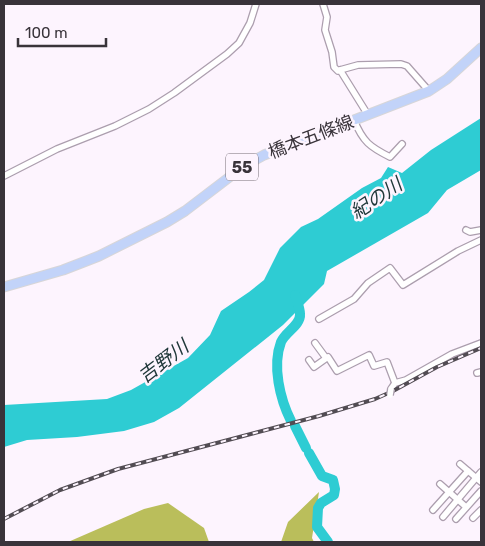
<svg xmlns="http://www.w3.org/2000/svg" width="485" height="546" font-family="Rubik,'Noto Sans JP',sans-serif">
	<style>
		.forest { fill: #babe5b }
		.water { fill: #2eccd3 }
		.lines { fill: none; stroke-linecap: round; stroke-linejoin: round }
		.river { stroke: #2eccd3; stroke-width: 10 }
		.street-casing { stroke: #ac9eae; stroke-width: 8 }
		.primary-casing { stroke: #d7d6d8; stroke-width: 11 }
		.street { stroke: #fff; stroke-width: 5.5 }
		.primary { stroke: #c2d3f9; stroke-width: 9 }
		.rail-casing { stroke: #524c53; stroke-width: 4 }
		.rail { stroke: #fdf4fe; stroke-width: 2; stroke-dasharray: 5.5; stroke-linecap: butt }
		.street-bridge-casing { stroke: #ac9eae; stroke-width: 8; stroke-linecap: butt }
		.street-bridge { stroke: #fff; stroke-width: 5.5 }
		.labels { text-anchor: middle; stroke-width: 5; stroke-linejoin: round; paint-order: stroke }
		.shield { fill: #fdf4fe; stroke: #746d75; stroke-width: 1 }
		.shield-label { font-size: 16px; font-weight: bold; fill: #39333a }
		.street-label { font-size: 18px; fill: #39333a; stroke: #fdf4fe }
		.water-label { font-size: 19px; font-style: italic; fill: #20383a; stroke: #fdf4fe }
	</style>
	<rect width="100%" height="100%" fill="#fdf4fe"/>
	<g class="forest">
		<polygon points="319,492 312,538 314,542 281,542 288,522"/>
		<polygon points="168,503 204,528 209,542 68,542 144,509"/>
	</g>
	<polygon class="water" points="481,118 481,170 447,190 428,213 327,271 324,284 283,325 179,408 154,422 124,431 77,437 27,440 4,447 4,405 107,399 131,390 188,358 210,335 221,311 249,292 264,280 280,248 301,227 318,219 362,188 381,178 388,167 402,173 431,150"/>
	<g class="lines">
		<g class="river">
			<path d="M291,421C280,399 272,366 281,342C285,332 301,325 300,314C300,308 297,301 295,295"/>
			<polyline points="295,426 306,448"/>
			<polyline points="309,453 322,476 333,480 335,489 334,495 321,503 318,508 317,527 328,542"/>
		</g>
		<g class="street-casing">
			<g id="street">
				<polyline points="323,4 327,17 325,30 332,52 334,67 338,71 340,70 368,115"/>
				<polyline points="340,70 358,65 401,64 407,66 429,91"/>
				<path d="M354,120C363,142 370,147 390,157L402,144"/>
				<polyline points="4,176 57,149 115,126 149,109 174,93 227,54 239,43 250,23 256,4"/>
				<polyline points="466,230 470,232 481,230"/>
				<polyline points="319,319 354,299 368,283 390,268 403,285 458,251 481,240"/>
				<polyline points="315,343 326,358"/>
				<polyline points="309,360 314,367 328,357 337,371 369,355 374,366 387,362 395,383"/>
				<polyline points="477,373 481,372"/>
				<polyline points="391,389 395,383 406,380 452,354 481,343"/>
				<polyline points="460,464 481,482"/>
				<polyline points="440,484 466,507"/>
				<polyline points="433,510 468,471"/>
				<polyline points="443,517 481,472"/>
				<polyline points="473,518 481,510"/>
				<polyline points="456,519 481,491"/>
			</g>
		</g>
		<g class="primary-casing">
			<polyline id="primary" points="4,287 63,270 99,256 167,222 185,211 244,166 264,155 429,91 447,79 481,48"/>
		</g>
		<use href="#street" class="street"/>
		<use href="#primary" class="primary"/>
		<g class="rail-casing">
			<polyline id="rail" points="4,519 60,490 118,469 319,416 375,399 393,391 437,367 481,348"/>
		</g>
		<use href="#rail" class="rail"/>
		<g class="street-bridge-casing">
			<polyline id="street-bridge" points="390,395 391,389"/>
		</g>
		<use href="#street-bridge" class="street-bridge"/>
	</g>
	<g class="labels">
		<rect class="shield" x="226" y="153.5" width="32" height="27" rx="4"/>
		<g class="shield-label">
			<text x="242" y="173">55</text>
		</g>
		<g class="street-label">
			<text transform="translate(311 137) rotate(-21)" y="6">橋本五條線</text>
		</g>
		<g class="water-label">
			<text transform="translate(376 198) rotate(-34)" y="7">紀の川</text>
			<text transform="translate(163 361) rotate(-37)" y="7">吉野川</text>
		</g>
	</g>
	<rect width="485" height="546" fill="none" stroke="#39333a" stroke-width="10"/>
	<path d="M18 38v8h88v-8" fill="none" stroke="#39333a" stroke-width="2.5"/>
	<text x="25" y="38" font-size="15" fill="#39333a" stroke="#fdf4fe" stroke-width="4" paint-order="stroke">100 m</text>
</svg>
